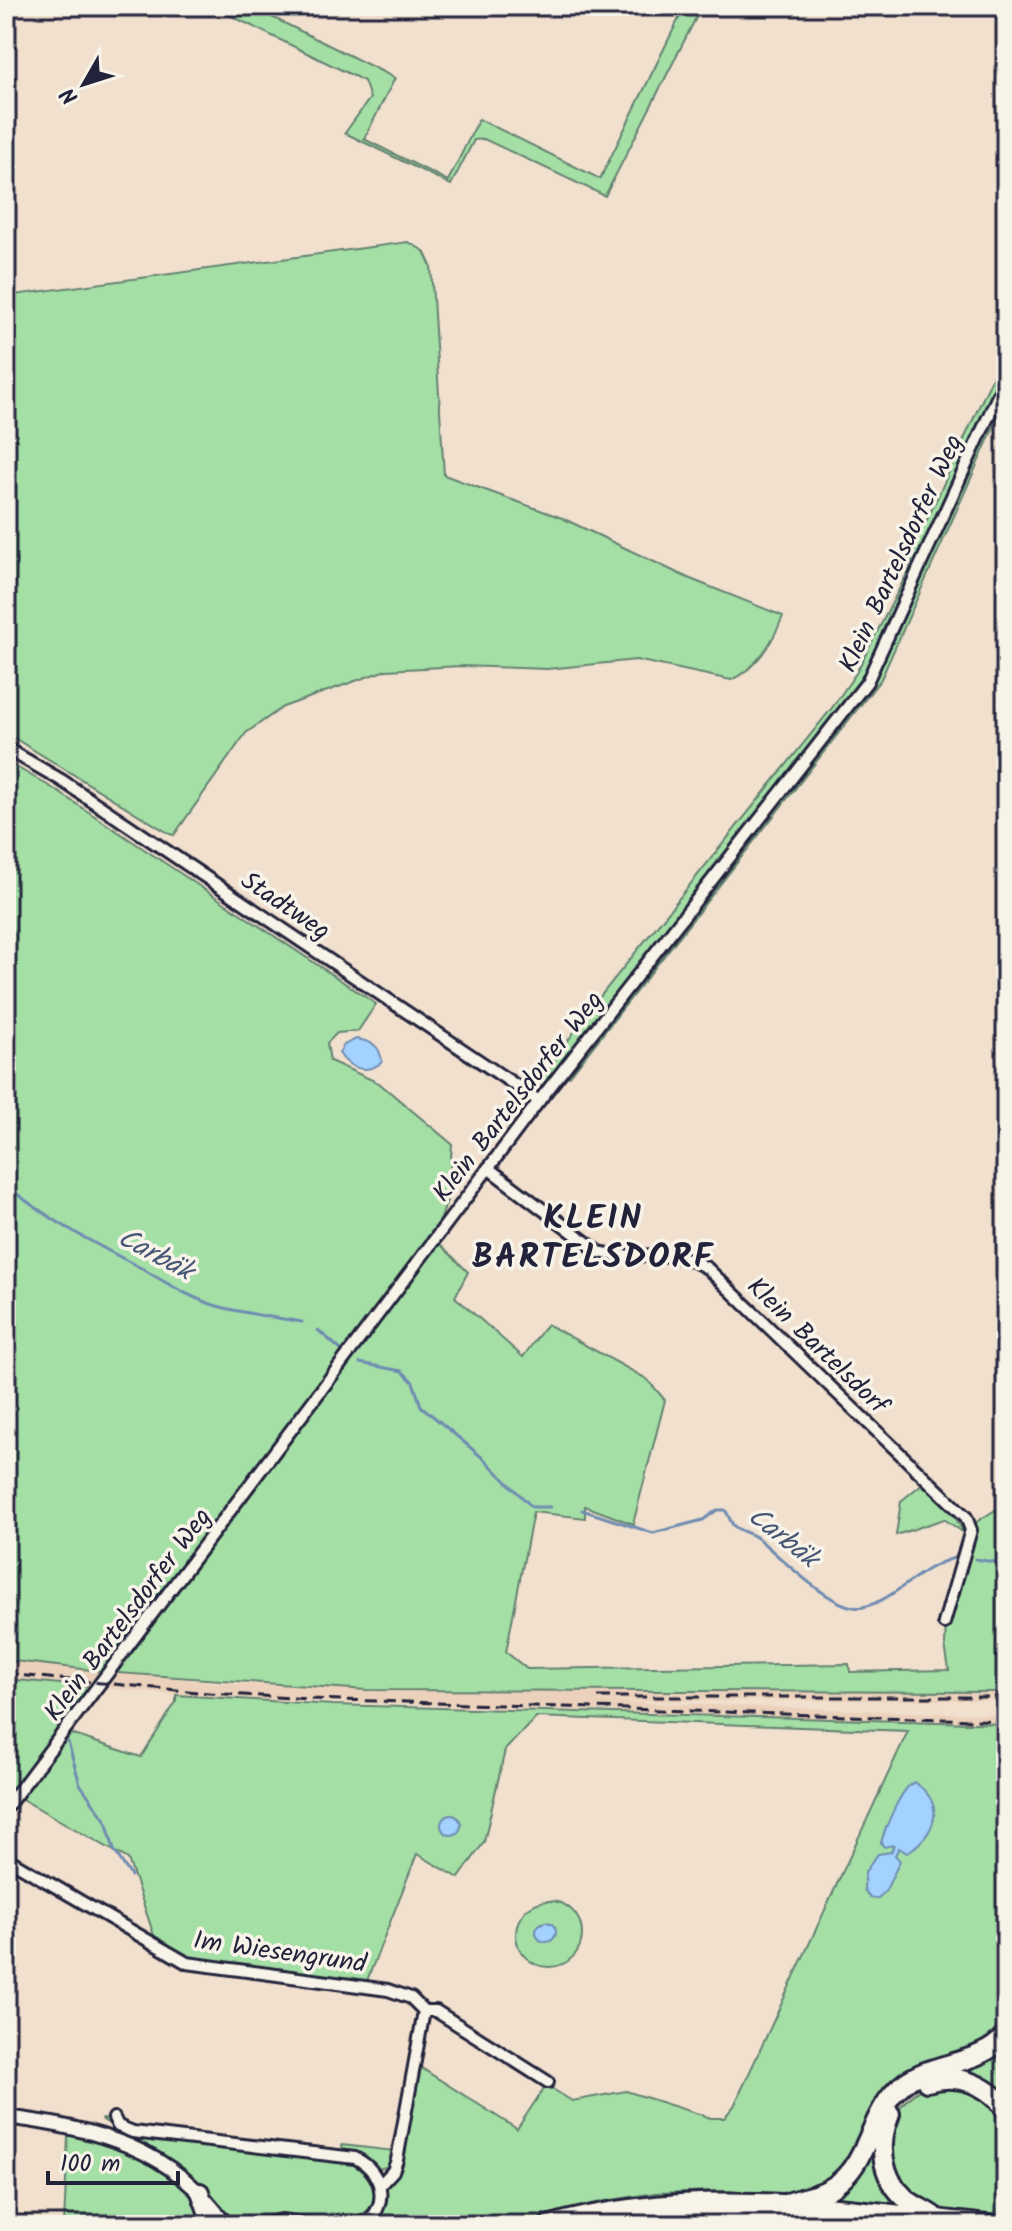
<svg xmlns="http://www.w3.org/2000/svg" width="1012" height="2231" font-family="Kalam,sans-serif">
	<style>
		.built { fill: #ecd2bc }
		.green { fill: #a4e0a6; stroke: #638170; stroke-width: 2 }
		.water { fill: #a3d2ff; stroke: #6f8cb1; stroke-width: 2 }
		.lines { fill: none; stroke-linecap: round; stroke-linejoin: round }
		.stream { stroke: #6f8cb1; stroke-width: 3 }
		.minor-casing { stroke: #22223b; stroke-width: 16 }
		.tertiary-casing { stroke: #22223b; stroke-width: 18 }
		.trunk-casing { stroke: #22223b; stroke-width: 22 }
		.motorway-casing { stroke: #22223b; stroke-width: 24 }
		.minor { stroke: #f7f3e8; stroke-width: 10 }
		.tertiary { stroke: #f7f3e8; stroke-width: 12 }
		.trunk { stroke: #f7f3e8; stroke-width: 16 }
		.motorway { stroke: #f7f3e8; stroke-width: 18 }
		.rail { stroke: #22223b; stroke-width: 3; stroke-dasharray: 12 6; stroke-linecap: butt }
		.labels { text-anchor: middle; stroke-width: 7; stroke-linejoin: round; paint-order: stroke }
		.street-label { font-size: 26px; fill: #22223b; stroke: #f7f3e8 }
		.water-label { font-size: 28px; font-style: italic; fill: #495776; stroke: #f7f3e8 }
		.district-label { font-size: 34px; font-weight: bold; letter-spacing: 2px; fill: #22223b; stroke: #f7f3e8 }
	</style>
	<rect width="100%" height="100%" fill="#f1e0ce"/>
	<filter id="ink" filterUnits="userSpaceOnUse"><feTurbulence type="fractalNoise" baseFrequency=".0125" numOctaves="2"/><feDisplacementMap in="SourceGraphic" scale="16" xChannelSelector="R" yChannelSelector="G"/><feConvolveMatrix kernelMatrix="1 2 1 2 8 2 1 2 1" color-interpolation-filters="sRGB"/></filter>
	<g filter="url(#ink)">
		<polygon class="built" points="6,1660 211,1682 367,1690 1006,1692 1006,1700 594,1701 1006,1715 1006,1724 212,1698 6,1679"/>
		<g class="green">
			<polygon points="211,6 250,6 395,78 364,139 448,181 479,119 600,179 685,6 702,6 605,196 484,139 474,140 451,185 345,133 370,98 364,81"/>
			<path d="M408,242L424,251L431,266L444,475L562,518L688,578L783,616C773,642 756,669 731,680L636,660L547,669L461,666L386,670L283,707L246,733L174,835L170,834L6,733V296Z"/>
			<polygon points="1006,348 1006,400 881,679 569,1077 557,1069 547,1082 540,1081 590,1009 832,708 856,673 910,568 921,520 926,522"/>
			<polygon points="6,761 54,789 376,1004 358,1031 337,1033 327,1043 330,1061 379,1083 452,1144 448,1197 437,1231 108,1672 6,1660"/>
			<polygon points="438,1242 468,1272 455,1297 523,1357 547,1324 647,1379 665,1400 633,1524 585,1506 585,1518 533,1512 506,1652 527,1669 849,1664 850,1672 949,1670 945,1645 946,1622 972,1525 1006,1503 1006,1692 367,1690 117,1673"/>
			<polygon points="923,1483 954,1515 964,1533 944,1519 896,1535 901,1501"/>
			<polygon points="6,1679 94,1687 6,1800"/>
			<polygon points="176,1695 333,1705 1006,1724 1006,2028 999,2038 911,2074 841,2176 801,2195 717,2191 655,2193 605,2201 518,2225 372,2225 381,2215 387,2186 399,2164 418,2066 517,2129 546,2085 572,2101 626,2091 711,2118 724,2118 734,2106 908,1731 536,1717 505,1750 484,1842 459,1878 417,1854 366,1983 188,1959 157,1944 128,1859 20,1798 71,1734 141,1757 176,1702"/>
			<circle cx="549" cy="1934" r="33"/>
			<path d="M1006,2040V2104C926,2017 821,2153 915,2209L821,2199C833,2191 846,2183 855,2172C874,2145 877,2107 905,2087C936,2063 977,2068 1006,2040Z"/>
			<path d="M926,2086H972L1006,2116V2217L939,2210L910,2198L889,2169C892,2129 886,2108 926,2086Z"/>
			<path d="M101,2119L112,2120L113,2124L350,2160C364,2168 374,2177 374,2193C375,2231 313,2217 287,2216C271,2215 259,2218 244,2223L228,2214L186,2172Z"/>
			<path d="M72,2132C120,2140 192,2174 206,2225H64L68,2136Z"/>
			<polygon points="342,2145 395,2151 392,2165 379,2169 366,2158 343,2151"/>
		</g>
		<g class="water">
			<path d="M356,1039C373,1042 380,1045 382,1062C368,1074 349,1070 339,1053L344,1045Z"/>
			<path d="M914,1782C948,1805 935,1834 907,1853L899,1848L895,1855L900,1861L885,1892L877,1899L870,1898L864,1890L865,1872L878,1854L891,1852L894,1845L884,1847L881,1843C885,1828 901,1788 914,1782Z"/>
			<circle cx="451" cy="1825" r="10"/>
			<circle cx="546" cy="1932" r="10"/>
		</g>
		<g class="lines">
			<g class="stream">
				<path d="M6,1185C46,1219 94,1243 141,1268C165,1282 190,1298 217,1306C245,1314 274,1317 302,1322"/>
				<polyline points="318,1330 341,1350"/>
				<polyline points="360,1363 402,1371 413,1382 421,1406 484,1459 532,1507 550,1507"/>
				<path d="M582,1510L653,1533L703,1520L717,1510H725C729,1515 730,1522 734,1526C739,1531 750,1533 756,1537C778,1554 835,1614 863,1607C897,1599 918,1567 955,1558"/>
				<polyline points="975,1559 1006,1564"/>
				<polyline points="68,1742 80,1784 106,1821 114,1850 131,1876"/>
			</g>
			<g class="minor-casing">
				<g id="minor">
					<polyline points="6,748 61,780 539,1101"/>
					<path d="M488,1168L599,1252C642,1263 665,1244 707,1268L966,1517L971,1530L944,1623"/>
					<polyline points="6,1808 539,1101 867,682 1006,378"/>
					<polyline points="6,1858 187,1963 388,1990 411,1998 424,2011 436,2011 548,2082"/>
					<path d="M114,2118L118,2126L133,2132L355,2158C383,2171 391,2206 363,2225"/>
					<polyline points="381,2184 393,2171 397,2160 424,2011"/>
					<polyline points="261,2225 281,2220 312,2225"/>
				</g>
			</g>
			<g class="tertiary-casing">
				<path id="tertiary" d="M6,2117C95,2128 172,2147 226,2225"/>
			</g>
			<g class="trunk-casing">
				<g id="trunk">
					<polyline points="200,2192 212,2225"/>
					<path d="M547,2225C700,2182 842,2208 997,2225"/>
					<polyline points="604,2225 718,2213 857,2225"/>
				</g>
			</g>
			<g class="motorway-casing">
				<g id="motorway">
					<path d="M927,2082C959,2073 986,2084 1006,2109"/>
					<path d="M890,2114C878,2142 880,2175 904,2197C913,2206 926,2210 936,2218"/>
					<path d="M788,2203C803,2197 821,2196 834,2186C870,2162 869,2112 902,2085C933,2060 979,2067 1006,2035"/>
					<polyline points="791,2218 800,2225"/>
				</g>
			</g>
			<use href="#minor" class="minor"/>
			<use href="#tertiary" class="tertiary"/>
			<use href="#trunk" class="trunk"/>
			<use href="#motorway" class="motorway"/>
			<g class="rail">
				<polyline points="6,1674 209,1693 310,1699 1006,1721"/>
				<polyline points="598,1697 1006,1697"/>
			</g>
		</g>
	</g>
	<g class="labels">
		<g class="street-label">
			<text transform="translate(900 553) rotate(-65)" y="9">Klein Bartelsdorfer Weg</text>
			<text transform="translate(286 905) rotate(34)" y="9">Stadtweg</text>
			<text transform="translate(517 1096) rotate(-52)" y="9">Klein Bartelsdorfer Weg</text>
			<text transform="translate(818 1345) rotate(44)" y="9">Klein Bartelsdorf</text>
			<text transform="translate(127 1614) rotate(-53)" y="9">Klein Bartelsdorfer Weg</text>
			<text transform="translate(280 1951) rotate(8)" y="9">Im Wiesengrund</text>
		</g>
		<g class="water-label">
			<text transform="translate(156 1253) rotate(28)" y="10">Carbäk</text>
			<text transform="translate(784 1536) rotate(38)" y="10">Carbäk</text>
		</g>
		<g class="district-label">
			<text x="593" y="1228">KLEIN<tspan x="593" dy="39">BARTELSDORF</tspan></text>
		</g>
	</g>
	<rect width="1012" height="2231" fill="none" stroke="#f7f3e8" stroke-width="32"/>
	<rect x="16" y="16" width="980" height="2199" fill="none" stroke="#22223b" stroke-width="3" filter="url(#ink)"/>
	<g transform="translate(84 84) rotate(231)" stroke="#f7f3e8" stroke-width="6" paint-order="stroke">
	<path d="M0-6L14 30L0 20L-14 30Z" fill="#22223b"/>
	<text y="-12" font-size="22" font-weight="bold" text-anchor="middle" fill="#22223b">N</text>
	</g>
	<path d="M48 2171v12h130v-12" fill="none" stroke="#22223b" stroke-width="4"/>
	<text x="60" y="2171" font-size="24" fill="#22223b" stroke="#f7f3e8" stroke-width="6" paint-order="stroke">100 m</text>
</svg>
